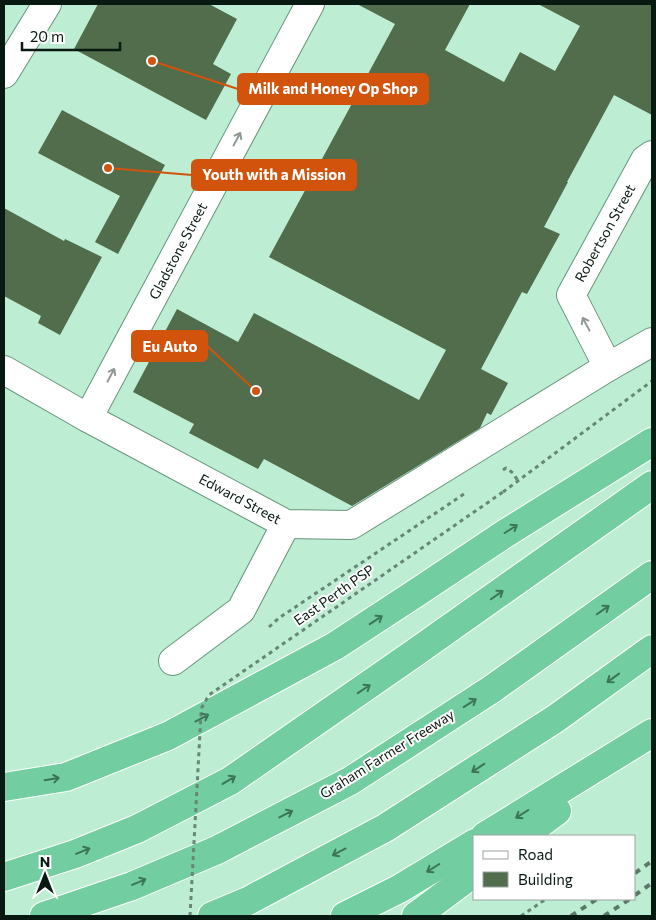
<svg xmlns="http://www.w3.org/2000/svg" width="656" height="920" font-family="Commissioner,sans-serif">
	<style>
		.building { fill: #516d4c }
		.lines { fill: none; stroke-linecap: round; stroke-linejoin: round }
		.minor-casing { stroke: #68957d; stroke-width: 30 }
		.highway-casing { stroke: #fff; stroke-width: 30 }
		.path { stroke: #668775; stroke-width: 3; stroke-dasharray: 4 4; stroke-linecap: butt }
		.minor { stroke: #fff; stroke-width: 28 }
		.highway { stroke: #72cea0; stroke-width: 28 }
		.rail { stroke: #5a7a69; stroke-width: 4; stroke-dasharray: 6 6; stroke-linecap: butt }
		.path-bridge { stroke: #668775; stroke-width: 3; stroke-dasharray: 4 4; stroke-linecap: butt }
		.oneway { stroke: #8f9893 }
		.oneway2 { stroke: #3c7458 }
		.labels { text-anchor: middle; stroke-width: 4; stroke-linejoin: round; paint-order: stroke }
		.street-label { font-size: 14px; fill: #071910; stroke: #fff }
		.leader { fill: none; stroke: #d2530c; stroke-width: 2 }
		.callout-dot { fill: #d2530c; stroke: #fff; stroke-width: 2 }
		.callout { fill: #d2530c; stroke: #d2530c; stroke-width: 2 }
		.callout-label { font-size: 15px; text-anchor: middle; font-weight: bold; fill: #fff }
	</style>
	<rect width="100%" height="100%" fill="#bdedd3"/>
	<g class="building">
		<polygon points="98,4 209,4 237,19 213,64 231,74 206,120 74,49"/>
		<polygon points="357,4 470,4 445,50 504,82 520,52 555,71 580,26 538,4 652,4 652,115 614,95 567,182 568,182 544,227 560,234 527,294 522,292 481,369 508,383 491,415 487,413 480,428 352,506 264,459 258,469 189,433 194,424 133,392 177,309 238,342 254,313 419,400 446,350 269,257 395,24"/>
		<polygon points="62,110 165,165 118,254 95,242 120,196 38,153"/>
		<polygon points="4,208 64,241 65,239 102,257 60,335 38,323 41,316 4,296"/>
	</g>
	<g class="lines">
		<g class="minor-casing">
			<g id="minor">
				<polyline points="4,74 47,4"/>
				<polyline points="608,367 571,295 645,160 652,155"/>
				<polyline points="4,370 88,418 286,524 351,525 608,367 652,342"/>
				<polyline points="88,418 310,4"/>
				<polyline points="173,661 241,610 286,524"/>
			</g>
		</g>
		<g class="highway-casing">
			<g id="highway">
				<polyline points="4,787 66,777 168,736 335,646 416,593 506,533 652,442"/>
				<polyline points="485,836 652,733"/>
				<polyline points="523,836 557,811"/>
				<polyline points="4,877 75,854 137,829 230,781 413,654 652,485"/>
				<polyline points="44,916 132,886 217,850 350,781 492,689 652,575"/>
				<polyline points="212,916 248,901 385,828 555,719 652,649"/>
				<polyline points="345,916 399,889 475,843"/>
				<polyline points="416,916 475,872"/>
			</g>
		</g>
		<g class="path">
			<polyline points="503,470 506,468 513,473 518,481"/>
			<polyline points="503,492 652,381"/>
			<polyline points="269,627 279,618 464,494"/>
			<polyline points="521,916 546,899"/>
		</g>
		<use href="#minor" class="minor"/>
		<use href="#highway" class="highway"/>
		<g class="rail">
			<polyline points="635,873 652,861"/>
			<polyline points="635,895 652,883"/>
			<polyline points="571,916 597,899"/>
			<polyline points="604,916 630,899"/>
		</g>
		<polyline class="path-bridge" points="190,916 201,714 202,707 209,695 503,492"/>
	</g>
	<defs><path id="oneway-shaft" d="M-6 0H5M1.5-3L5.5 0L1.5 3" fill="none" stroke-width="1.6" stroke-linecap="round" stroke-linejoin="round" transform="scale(1.25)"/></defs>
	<g class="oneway">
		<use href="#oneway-shaft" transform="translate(237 139) rotate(-62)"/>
		<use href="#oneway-shaft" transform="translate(586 324) rotate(-118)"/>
		<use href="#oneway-shaft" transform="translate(111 375) rotate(-62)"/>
	</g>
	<g class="oneway2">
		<use href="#oneway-shaft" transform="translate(511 529) rotate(-32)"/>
		<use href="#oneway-shaft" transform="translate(497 595) rotate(-35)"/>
		<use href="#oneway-shaft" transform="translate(603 610) rotate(-35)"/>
		<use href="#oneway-shaft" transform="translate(376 620) rotate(-33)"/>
		<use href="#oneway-shaft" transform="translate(613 678) rotate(144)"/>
		<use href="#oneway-shaft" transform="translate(364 689) rotate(-34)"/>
		<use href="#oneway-shaft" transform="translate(470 703) rotate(-33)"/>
		<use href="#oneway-shaft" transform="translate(202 718) rotate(-28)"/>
		<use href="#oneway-shaft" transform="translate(478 768) rotate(147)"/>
		<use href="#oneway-shaft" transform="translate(52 779) rotate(-9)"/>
		<use href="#oneway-shaft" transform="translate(229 780) rotate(-31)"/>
		<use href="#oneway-shaft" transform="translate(286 814) rotate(-27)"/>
		<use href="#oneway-shaft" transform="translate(522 814) rotate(148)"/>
		<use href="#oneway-shaft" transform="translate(83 851) rotate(-22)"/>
		<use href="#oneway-shaft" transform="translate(339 852) rotate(152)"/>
		<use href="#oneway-shaft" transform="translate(433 868) rotate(148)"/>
		<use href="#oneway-shaft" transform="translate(139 882) rotate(-23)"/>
	</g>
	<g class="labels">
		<g class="street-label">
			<text transform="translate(605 233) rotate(-61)" y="5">Robertson Street</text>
			<text transform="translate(178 251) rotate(-62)" y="5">Gladstone Street</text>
			<text transform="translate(240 499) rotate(28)" y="5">Edward Street</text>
			<text transform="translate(334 595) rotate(-35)" y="5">East Perth PSP</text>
			<text transform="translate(387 754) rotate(-32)" y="5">Graham Farmer Freeway</text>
		</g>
	</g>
	<path class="leader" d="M152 61L238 89M108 168L192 175M256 391L207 346"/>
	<g class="callout-dot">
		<circle cx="152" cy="61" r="5"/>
		<circle cx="108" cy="168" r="5"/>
		<circle cx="256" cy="391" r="5"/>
	</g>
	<g class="callout">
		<rect x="238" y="74" width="190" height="30" rx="5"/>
		<rect x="192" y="160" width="164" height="30" rx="5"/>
		<rect x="132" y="331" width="75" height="30" rx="5"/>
	</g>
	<g class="callout-label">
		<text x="333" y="94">Milk and Honey Op Shop</text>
		<text x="274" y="180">Youth with a Mission</text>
		<text x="170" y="352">Eu Auto</text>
	</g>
	<rect width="656" height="920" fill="none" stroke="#071910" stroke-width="10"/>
	<rect x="473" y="835" width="162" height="65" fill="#ffffff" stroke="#9ca39f"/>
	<rect x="483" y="851" width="25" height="8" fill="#ffffff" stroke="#9ca39f"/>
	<text x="518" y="860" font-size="15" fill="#071910">Road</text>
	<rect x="483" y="872" width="25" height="15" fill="#516d4c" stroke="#9ca39f"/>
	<text x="518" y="885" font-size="15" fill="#071910">Building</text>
	<g transform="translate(45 875)" stroke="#ffffff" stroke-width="4" paint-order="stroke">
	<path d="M0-4L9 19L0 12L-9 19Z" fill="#071910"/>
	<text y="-8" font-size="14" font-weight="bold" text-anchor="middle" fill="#071910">N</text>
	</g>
	<path d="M22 42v8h98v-8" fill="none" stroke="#071910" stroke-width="2.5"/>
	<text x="30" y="42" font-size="15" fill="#071910" stroke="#ffffff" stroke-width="4" paint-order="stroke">20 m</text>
</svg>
